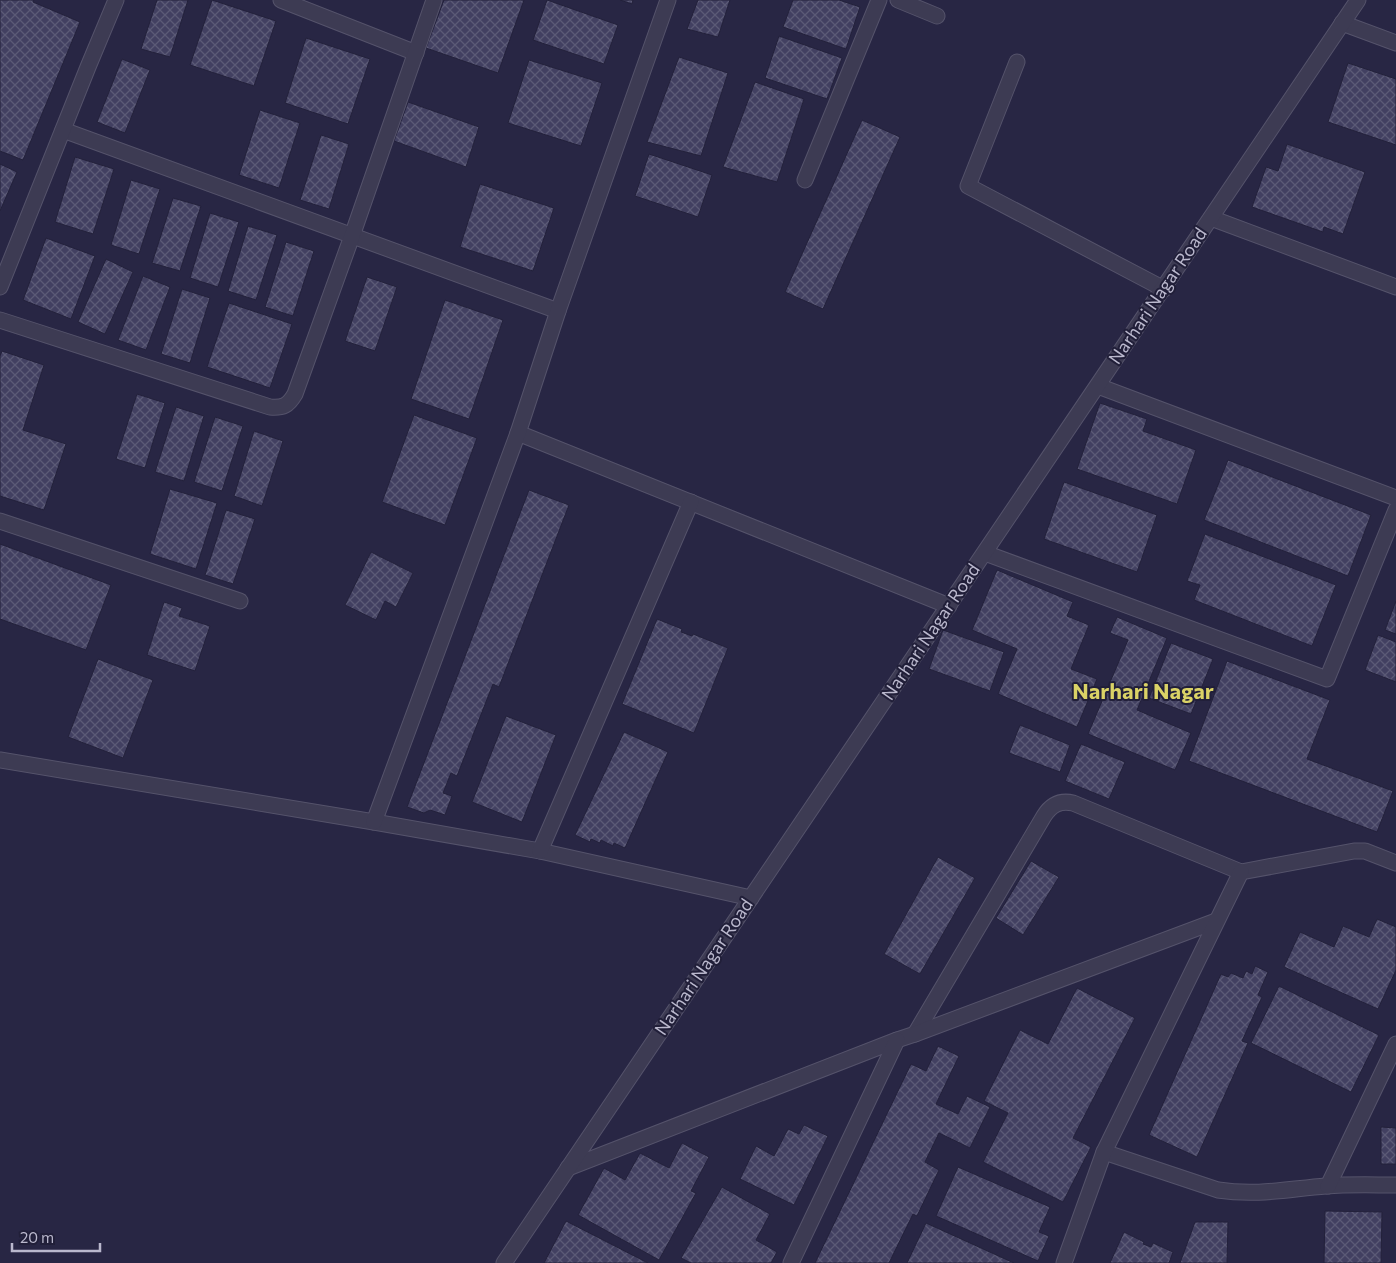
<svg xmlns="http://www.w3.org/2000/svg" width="1396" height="1263" font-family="Commissioner,sans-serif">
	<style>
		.building { fill: url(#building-cross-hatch); stroke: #23213b }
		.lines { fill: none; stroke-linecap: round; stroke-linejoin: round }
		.minor-casing { stroke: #55536b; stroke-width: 17 }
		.tertiary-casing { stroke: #55536b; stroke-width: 17 }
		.minor { stroke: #3d3b53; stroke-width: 15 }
		.tertiary { stroke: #3d3b53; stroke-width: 15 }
		.labels { text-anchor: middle; stroke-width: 4; stroke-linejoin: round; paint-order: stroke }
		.street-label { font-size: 18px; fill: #bab8cd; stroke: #211f39 }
		.district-label { font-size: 22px; font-weight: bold; fill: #dad266; stroke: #211f39 }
	</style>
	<defs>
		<pattern id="building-cross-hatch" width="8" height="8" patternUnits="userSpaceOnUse" patternTransform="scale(1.25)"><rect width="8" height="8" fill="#424061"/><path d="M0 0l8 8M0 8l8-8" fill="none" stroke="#5b5a76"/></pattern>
	</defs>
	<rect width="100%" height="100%" fill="#282644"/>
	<g class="building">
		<polygon points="0,0 34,0 33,2 80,22 23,160 0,151"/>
		<polygon points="157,0 188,0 170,57 141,49"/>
		<polygon points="212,0 276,21 254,86 190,65"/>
		<polygon points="444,0 524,0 498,73 426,48"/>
		<polygon points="547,0 618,25 604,64 533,40"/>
		<polygon points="620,0 633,0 632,4"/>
		<polygon points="698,0 730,0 718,37 687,29"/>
		<polygon points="793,0 839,0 860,7 846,49 783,27"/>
		<polygon points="779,36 842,58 827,99 765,78"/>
		<polygon points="306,38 370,59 348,124 285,103"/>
		<polygon points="679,57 728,73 701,156 647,142"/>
		<polygon points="122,59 150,70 125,133 97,122"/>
		<polygon points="529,60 602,83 581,146 508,123"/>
		<polygon points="1348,63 1396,79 1396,145 1328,122"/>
		<polygon points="755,82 804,99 777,182 723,167"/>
		<polygon points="408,102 479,127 466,167 394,141"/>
		<polygon points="260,110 300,123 279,188 239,175"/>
		<polygon points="862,120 900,137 823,309 785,292"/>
		<polygon points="321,135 349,144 329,209 300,200"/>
		<polygon points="1287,144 1365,172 1343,234 1324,227 1323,232 1252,207 1266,167 1278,171"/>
		<polygon points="649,154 712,175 698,217 635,196"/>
		<polygon points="75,157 114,169 93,234 55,222"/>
		<polygon points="0,164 17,172 0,211"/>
		<polygon points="131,180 160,189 139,254 111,245"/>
		<polygon points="480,184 554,208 533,271 460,247"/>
		<polygon points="173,198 201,206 180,271 152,263"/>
		<polygon points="210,213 239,222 218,287 190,278"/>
		<polygon points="248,226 277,235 256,300 228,291"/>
		<polygon points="46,238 95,256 71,319 23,300"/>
		<polygon points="286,242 314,251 293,316 265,307"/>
		<polygon points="106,259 133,272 105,334 78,322"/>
		<polygon points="143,276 170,287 146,350 118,340"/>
		<polygon points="367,277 397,287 375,351 345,341"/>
		<polygon points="182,289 210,298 190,363 161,354"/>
		<polygon points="445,300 503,320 469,419 411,399"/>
		<polygon points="229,303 292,324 270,388 207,367"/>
		<polygon points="2,351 44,365 23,430 66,444 44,510 0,496 0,356"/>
		<polygon points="137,394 165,403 145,468 116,459"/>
		<polygon points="1100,403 1147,419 1143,431 1196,450 1177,504 1077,469"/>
		<polygon points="176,407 204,416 184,481 155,472"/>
		<polygon points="414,415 477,438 445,525 382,502"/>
		<polygon points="215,417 243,426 222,491 194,482"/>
		<polygon points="254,431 283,441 262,506 234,496"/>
		<polygon points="1228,460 1371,515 1348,576 1204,520"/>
		<polygon points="1064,482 1157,515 1137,572 1044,539"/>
		<polygon points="170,489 217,503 196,569 150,554"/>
		<polygon points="529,490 569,505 499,687 493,684 457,776 451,773 443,793 452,796 445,815 430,810 424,813 407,807"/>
		<polygon points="226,510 255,519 233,584 205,575"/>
		<polygon points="1205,534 1336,585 1312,646 1194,600 1200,585 1187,581"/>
		<polygon points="0,544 111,585 86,650 0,619"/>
		<polygon points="371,552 413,573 396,607 385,601 376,620 345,605"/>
		<polygon points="997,570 1073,602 1067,616 1089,625 1071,669 1097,679 1077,727 998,694 1017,649 972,630"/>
		<polygon points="1396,601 1396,634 1385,630"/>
		<polygon points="164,602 182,608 179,616 210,626 195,671 147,655"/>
		<polygon points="1117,617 1167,638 1137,710 1191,733 1175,770 1088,734 1128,640 1110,633"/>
		<polygon points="657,619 682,629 681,632 692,636 693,634 728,648 694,733 622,704"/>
		<polygon points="943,630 1004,652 990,691 929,669"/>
		<polygon points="1378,635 1396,642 1396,682 1365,670"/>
		<polygon points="1171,643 1213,659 1191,714 1149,698"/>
		<polygon points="98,659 153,680 123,758 68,737"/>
		<polygon points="1227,661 1330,700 1307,759 1393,791 1377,832 1189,761"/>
		<polygon points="506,716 556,735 522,822 472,802"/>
		<polygon points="1020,725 1070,745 1060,772 1009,753"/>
		<polygon points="624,732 668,752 625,848 614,843 613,846 601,840 600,843 591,839 590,842 575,835"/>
		<polygon points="1081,744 1125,762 1109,799 1065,781"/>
		<polygon points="938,857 975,878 920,974 884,954"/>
		<polygon points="1031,861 1059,877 1023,935 996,918"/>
		<polygon points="1377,919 1396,927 1396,970 1378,1009 1284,967 1300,932 1334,947 1343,926 1369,937"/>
		<polygon points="1255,966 1268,972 1258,995 1262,997 1242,1041 1248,1043 1197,1157 1149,1135 1221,974 1228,977 1231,973 1243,978 1246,971 1252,974"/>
		<polygon points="1279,986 1379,1035 1351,1092 1251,1043"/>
		<polygon points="1077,988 1135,1018 1073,1138 1091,1147 1063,1202 983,1162 1008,1113 984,1101 1020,1030 1048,1044"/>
		<polygon points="938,1046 959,1056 936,1104 958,1114 967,1096 990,1107 970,1148 939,1133 925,1162 939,1170 917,1216 913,1214 889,1263 815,1263 911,1064 926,1071"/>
		<polygon points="804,1125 828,1136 794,1205 740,1179 756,1146 774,1156 788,1129 799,1134"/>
		<polygon points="1381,1127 1396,1128 1396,1164 1381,1164"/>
		<polygon points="682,1143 709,1157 691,1191 696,1193 659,1260 578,1215 604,1168 625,1180 640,1153 669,1168"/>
		<polygon points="958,1167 1050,1207 1039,1232 1049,1236 1038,1261 936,1216"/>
		<polygon points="722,1187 770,1214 756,1240 777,1252 771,1263 691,1263 681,1258"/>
		<polygon points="1325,1211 1382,1212 1381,1263 1324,1263"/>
		<polygon points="566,1221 648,1263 544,1263"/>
		<polygon points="1195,1222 1228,1222 1227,1263 1180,1263"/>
		<polygon points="926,1223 1014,1263 907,1263"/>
		<polygon points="1124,1232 1144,1242 1143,1244 1151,1247 1153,1243 1173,1252 1169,1263 1110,1263"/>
	</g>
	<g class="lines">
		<g class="minor-casing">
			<g id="minor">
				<polyline points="281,0 416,53"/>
				<polyline points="898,0 937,16"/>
				<polyline points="1342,23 1396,43"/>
				<polyline points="1017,62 968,186 1164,289"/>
				<polyline points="63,130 558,311"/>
				<polyline points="805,180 879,0"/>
				<polyline points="1211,218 1396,287"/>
				<polyline points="0,287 88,67 116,0"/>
				<path d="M0,320L270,407C283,408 288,406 295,394L352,236L434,0"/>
				<polyline points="1098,386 1396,498"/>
				<polyline points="518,433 949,606"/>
				<polyline points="0,521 240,601"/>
				<polyline points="985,553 1327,679 1396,510"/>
				<polyline points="0,760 374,822 540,851 751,898"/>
				<polyline points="374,822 518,433 558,311 668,0"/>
				<polyline points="540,851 691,502"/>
				<path d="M915,1034L1044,816C1051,805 1060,800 1073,803L1241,872L1354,851H1365L1396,863"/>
				<path d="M1104,1152L1218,1190C1257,1196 1288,1189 1326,1186C1349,1184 1373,1185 1396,1185"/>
				<polyline points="568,1168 897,1040 915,1034 1216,921"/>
				<polyline points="1328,1186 1396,1044"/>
				<polyline points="791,1263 897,1040"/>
				<polyline points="1064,1263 1104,1152 1241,872"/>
			</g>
		</g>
		<g class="tertiary-casing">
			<polyline id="tertiary" points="504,1263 1358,0"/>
		</g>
		<use href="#minor" class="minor"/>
		<use href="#tertiary" class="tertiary"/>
	</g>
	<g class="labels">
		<g class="street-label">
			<text transform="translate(1158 296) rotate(-56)" y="6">Narhari Nagar Road</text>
			<text transform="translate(931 632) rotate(-56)" y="6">Narhari Nagar Road</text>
			<text transform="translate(704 967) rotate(-56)" y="6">Narhari Nagar Road</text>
		</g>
		<g class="district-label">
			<text x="1143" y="699">Narhari Nagar</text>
		</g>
	</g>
	<path d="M12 1243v8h88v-8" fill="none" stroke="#bab8cd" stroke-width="2.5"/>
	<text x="20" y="1243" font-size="15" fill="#bab8cd" stroke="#211f39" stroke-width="4" paint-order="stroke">20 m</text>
</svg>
